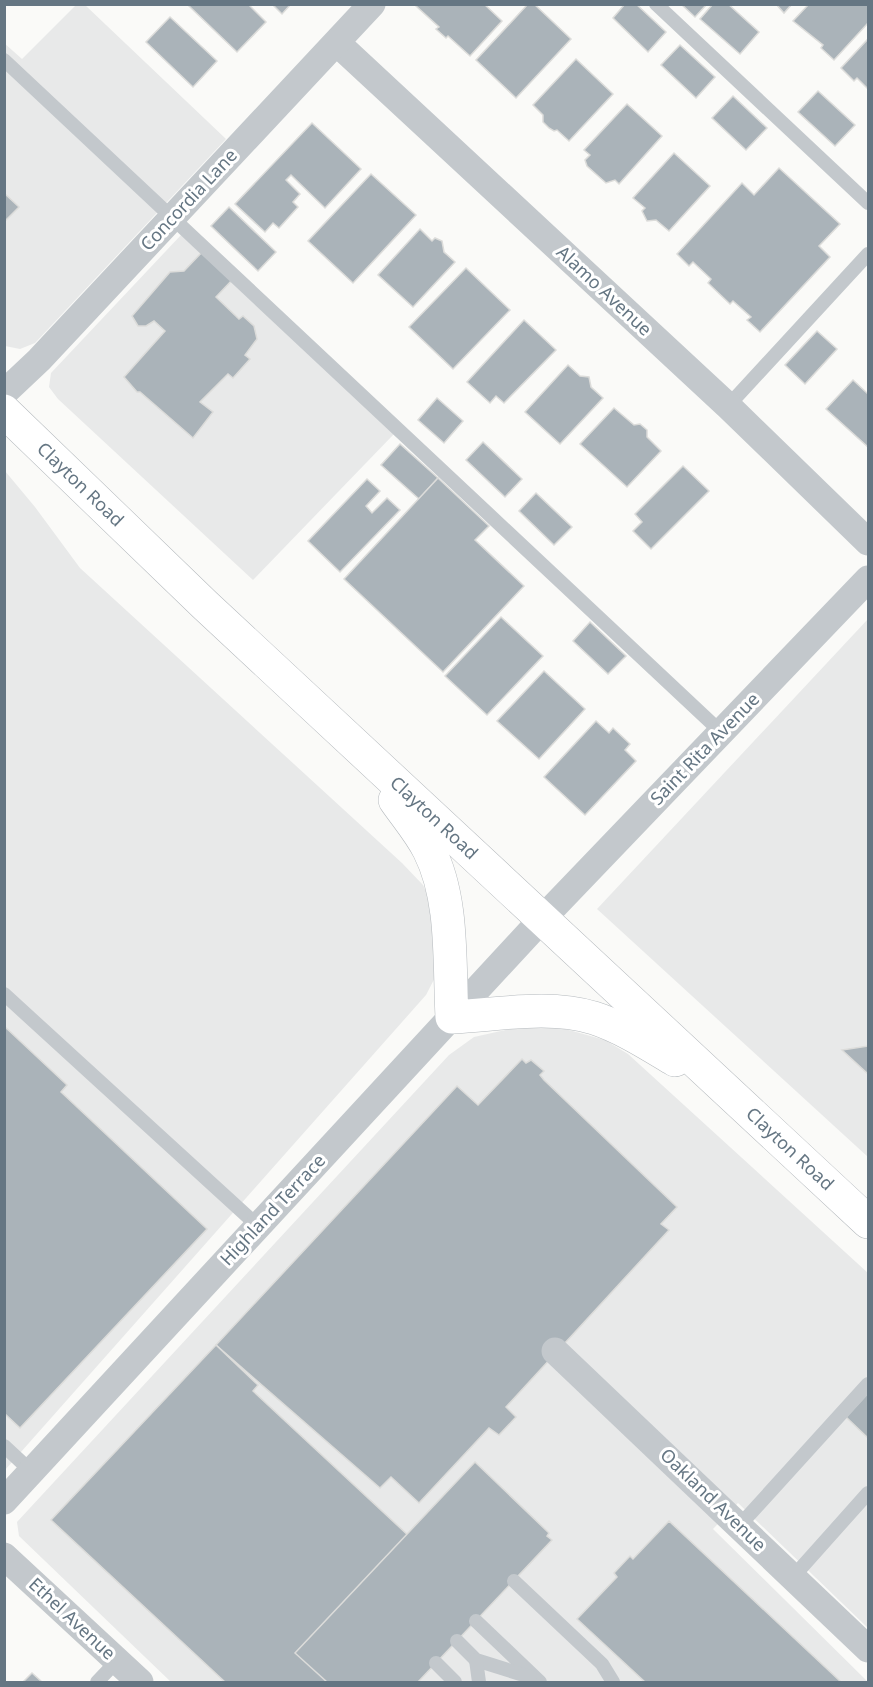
<svg xmlns="http://www.w3.org/2000/svg" width="873" height="1687" font-family="'Noto Sans',sans-serif">
	<style>
		.built { fill: #e8e9e9 }
		.building { fill: #aab3b9; stroke: #dcdcda; stroke-width: 1.5 }
		.lines { fill: none; stroke-linecap: round; stroke-linejoin: round }
		.primary-casing { stroke: #b5babe; stroke-width: 34 }
		.service { stroke: #c3c8cc; stroke-width: 14 }
		.minor { stroke: #c3c8cc; stroke-width: 27 }
		.primary { stroke: #fff; stroke-width: 33 }
		.labels { text-anchor: middle; stroke-width: 6; stroke-linejoin: round; paint-order: stroke }
		.street-label { font-size: 18px; fill: #657683; stroke: #fff }
	</style>
	<rect width="100%" height="100%" fill="#fafaf8"/>
	<g class="built">
		<polygon points="76,5 85,5 226,139 35,343 20,349 5,346 4,43 22,59"/>
		<polygon points="181,235 394,434 253,580 58,399 49,387 51,373"/>
		<polygon points="5,471 35,507 80,568 402,863 423,885 436,912 441,966 426,995 5,1470"/>
		<polygon points="868,619 868,1157 597,909"/>
		<polygon points="528,1025 558,1027 605,1040 628,1054 868,1273 868,1628 738,1503 713,1529 868,1682 171,1682 19,1536 17,1522 449,1055 474,1037"/>
	</g>
	<g class="building">
		<polygon points="191,4 248,4 266,22 237,52 189,6"/>
		<polygon points="272,4 291,4 282,14"/>
		<polygon points="418,4 484,4 502,21 470,56 448,36 446,38 436,29 439,27 416,6"/>
		<polygon points="528,4 534,4 571,39 516,98 476,60"/>
		<polygon points="625,4 636,4 666,32 648,52 613,18"/>
		<polygon points="681,4 707,4 695,17"/>
		<polygon points="713,4 728,4 759,32 740,54 700,19"/>
		<polygon points="776,4 792,4 784,13"/>
		<polygon points="809,4 868,4 868,23 834,60 821,48 823,45 793,21"/>
		<polygon points="170,17 217,61 193,87 146,42"/>
		<polygon points="868,39 868,89 857,78 854,81 841,68"/>
		<polygon points="680,45 715,77 696,98 661,65"/>
		<polygon points="576,59 613,94 569,141 557,130 554,131 549,128 543,122 543,115 533,105"/>
		<polygon points="818,91 855,125 835,146 798,112"/>
		<polygon points="733,96 767,128 746,150 712,118"/>
		<polygon points="627,104 662,136 619,184 615,180 606,183 587,166 585,160 590,155 584,150"/>
		<polygon points="312,123 361,169 325,208 291,175 286,180 300,194 293,202 298,207 279,228 273,223 265,232 235,204"/>
		<polygon points="674,153 710,186 669,231 656,220 647,221 642,211 645,208 633,198"/>
		<polygon points="779,168 840,224 819,246 830,257 760,332 747,320 751,317 733,301 730,304 708,283 711,279 693,262 689,266 677,254 742,183 754,195"/>
		<polygon points="371,174 416,215 353,283 308,241"/>
		<polygon points="4,193 19,207 4,222"/>
		<polygon points="229,207 276,252 258,271 211,226"/>
		<polygon points="420,229 432,241 435,238 442,241 444,252 455,262 413,307 378,275"/>
		<polygon points="204,250 234,278 216,297 239,319 243,316 254,326 257,339 245,355 250,359 233,378 228,374 200,402 213,412 193,438 140,392 137,392 124,377 165,331 154,321 146,326 138,326 132,316 170,272 184,271"/>
		<polygon points="466,268 510,310 453,369 409,327"/>
		<polygon points="524,320 556,350 504,403 496,396 490,403 467,382"/>
		<polygon points="817,331 837,349 805,384 785,365"/>
		<polygon points="568,365 580,376 589,377 591,387 603,398 560,444 525,412"/>
		<polygon points="853,380 868,394 868,447 826,409"/>
		<polygon points="437,398 463,421 444,443 418,420"/>
		<polygon points="614,408 634,425 640,424 647,430 647,437 661,451 627,487 580,444"/>
		<polygon points="483,442 522,479 505,497 466,460"/>
		<polygon points="400,444 438,478 419,499 381,465"/>
		<polygon points="683,466 709,491 651,549 633,531 642,522 635,514"/>
		<polygon points="438,478 489,526 475,540 524,586 443,672 344,579"/>
		<polygon points="367,479 380,491 366,506 372,513 387,498 400,510 340,572 308,541"/>
		<polygon points="536,493 572,527 554,545 519,511"/>
		<polygon points="501,617 543,656 487,715 445,676"/>
		<polygon points="590,622 626,656 608,674 573,641"/>
		<polygon points="544,671 585,709 539,759 497,721"/>
		<polygon points="596,721 609,733 613,728 630,744 625,750 636,761 585,815 544,777"/>
		<polygon points="4,1026 67,1085 61,1092 207,1229 20,1428 4,1413"/>
		<polygon points="868,1046 868,1074 842,1050"/>
		<polygon points="522,1059 526,1063 531,1060 544,1071 540,1075 544,1080 677,1207 661,1224 669,1230 506,1407 516,1417 499,1435 489,1428 419,1503 391,1477 380,1488 216,1345 457,1086 478,1105"/>
		<polygon points="216,1345 258,1385 253,1391 482,1604 409,1682 225,1682 51,1520"/>
		<polygon points="868,1393 868,1438 846,1417"/>
		<polygon points="475,1462 549,1533 547,1536 552,1540 418,1682 327,1682 295,1653"/>
		<polygon points="669,1521 841,1682 645,1682 577,1619 617,1577 614,1573 630,1556 633,1559"/>
		<polygon points="32,1673 42,1682 23,1682"/>
	</g>
	<g class="lines">
		<g class="primary-casing">
			<g id="primary">
				<path id="s1" d="M4,411L205,605L868,1222"/>
				<path d="M395,800C406,816 420,832 429,850C454,899 449,963 452,1017C498,1015 548,1004 594,1018C622,1027 650,1045 675,1060"/>
			</g>
		</g>
		<g class="service">
			<polyline points="656,4 868,203"/>
			<polyline points="4,60 721,732"/>
			<polyline points="728,406 868,254"/>
			<polyline points="4,994 258,1226"/>
			<polyline points="4,1446 32,1472"/>
			<polyline points="740,1525 868,1384"/>
			<polyline points="793,1577 868,1493"/>
			<polyline points="514,1581 602,1664 613,1682"/>
			<polyline points="476,1621 540,1682"/>
			<polyline points="457,1641 476,1660 530,1677"/>
			<polyline points="476,1660 479,1682"/>
			<polyline points="436,1663 455,1682"/>
			<polyline points="97,1682 117,1661"/>
		</g>
		<g class="minor">
			<polyline points="337,43 728,406 868,542"/>
			<polyline points="4,393 39,360 372,4"/>
			<polyline points="555,1351 868,1649"/>
			<polyline points="4,1501 542,919 868,579"/>
			<polyline points="4,1556 140,1682"/>
		</g>
		<use href="#primary" class="primary"/>
	</g>
	<g class="labels">
		<g class="street-label">
			<text transform="translate(189 200) rotate(-47)" y="6">Concordia Lane</text>
			<text transform="translate(604 291) rotate(43)" y="6">Alamo Avenue</text>
			<text dy="6" stroke="none"><textPath href="#s1" startOffset="106">Clayton Road</textPath></text>
			<text transform="translate(705 749) rotate(-46)" y="6">Saint Rita Avenue</text>
			<text dy="6" stroke="none"><textPath href="#s1" startOffset="592">Clayton Road</textPath></text>
			<text dy="6" stroke="none"><textPath href="#s1" startOffset="1078">Clayton Road</textPath></text>
			<text transform="translate(273 1210) rotate(-47)" y="6">Highland Terrace</text>
			<text transform="translate(713 1500) rotate(44)" y="6">Oakland Avenue</text>
			<text transform="translate(72 1619) rotate(43)" y="6">Ethel Avenue</text>
		</g>
	</g>
	<rect width="873" height="1687" fill="none" stroke="#657683" stroke-width="12"/>
</svg>
